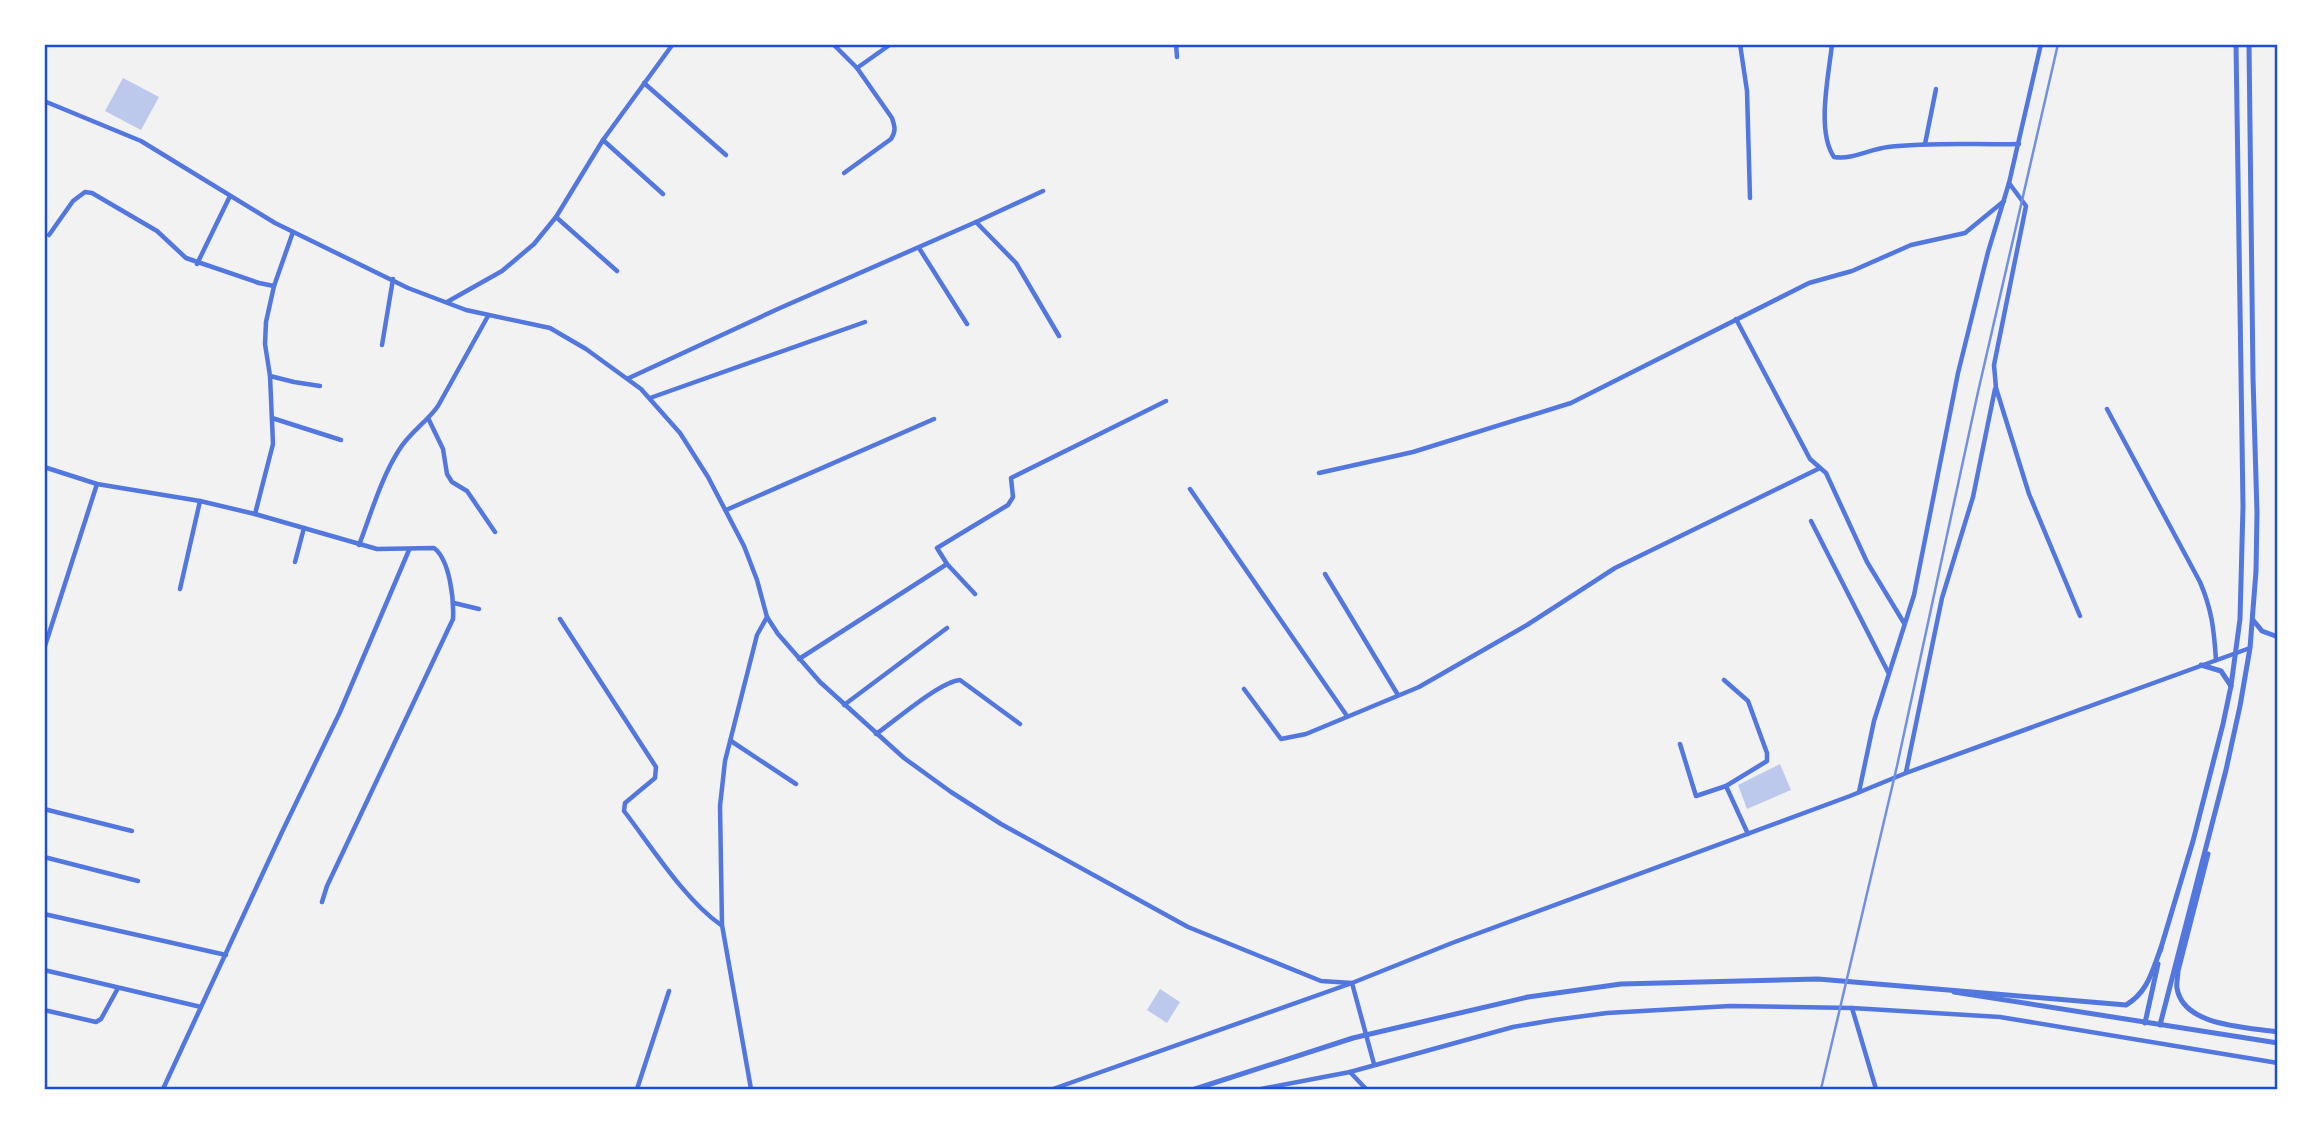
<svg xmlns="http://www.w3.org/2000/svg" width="2322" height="1133" font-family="'Noto Serif',serif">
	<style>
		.building { fill: #bdc9ec }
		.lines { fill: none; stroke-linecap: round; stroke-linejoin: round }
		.minor { stroke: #5277de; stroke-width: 4.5 }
		.tertiary { stroke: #5277de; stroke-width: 5 }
		.rail { stroke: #7290e2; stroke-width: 2.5 }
		.neatline { fill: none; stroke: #1d4ed8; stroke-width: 2.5 }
	</style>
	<rect width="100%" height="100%" fill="#f2f2f2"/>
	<g class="building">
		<polygon points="123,78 159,97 141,130 105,111"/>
		<polygon points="1780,764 1791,790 1747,809 1738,785"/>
		<polygon points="1160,989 1180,1002 1167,1023 1147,1010"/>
	</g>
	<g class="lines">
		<g class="minor">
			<path d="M833,44L857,68L892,118C895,127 896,131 891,139L844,173"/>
			<polyline points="1176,44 1177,57"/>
			<polyline points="1740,44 1747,91 1750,198"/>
			<path d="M1832,44C1829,74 1816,131 1834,157C1852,160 1870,149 1888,147C1931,142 1976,145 2019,144"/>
			<polyline points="857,68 891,44"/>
			<polyline points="644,83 726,155"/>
			<polyline points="44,101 141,141 275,223 408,288 466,310 550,328 586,349 641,389 680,433 708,477 744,546 757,580 767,617 778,634 820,682 904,758 951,792 1001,824 1188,927 1321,981 1352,983 1374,1064"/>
			<polyline points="603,140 663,194"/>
			<polyline points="1925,144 1936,89"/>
			<polyline points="2009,183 2026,206 1994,365 1996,388 2029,494 2080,616"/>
			<polyline points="556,217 617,271"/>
			<polyline points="976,222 1043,191"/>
			<polyline points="49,235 73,201 85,192 92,193 157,231 186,258 259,283 274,286"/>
			<polyline points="919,248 967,324"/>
			<polyline points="197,264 230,196"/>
			<polyline points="447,302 502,271 534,244 556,217 603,140 673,44"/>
			<polyline points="1736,319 1810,459 1826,473 1867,562 1904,623"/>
			<polyline points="382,345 393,279"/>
			<polyline points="270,376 294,382 320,386"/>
			<polyline points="629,378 780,308 976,222 1016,263 1059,336"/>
			<polyline points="650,398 865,322"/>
			<path d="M2107,409L2200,582C2212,610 2214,630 2216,660"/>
			<polyline points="272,418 341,440"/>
			<polyline points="429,420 443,449 447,474 452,482 467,491 495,532"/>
			<path d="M44,467L97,484L200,501L255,514L377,549L434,548C450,560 454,600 453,619L327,886L322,902"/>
			<polyline points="1319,473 1413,452 1571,403 1809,283 1852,271 1911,245 1965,233 2004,201"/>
			<polyline points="1190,489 1347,716"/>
			<polyline points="726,510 934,419"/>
			<polyline points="255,514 273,444 270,376 265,344 266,322 274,286 293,232"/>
			<polyline points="1811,521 1888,672"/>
			<path d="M359,545C371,514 381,478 399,450C410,432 427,422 438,406L488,316"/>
			<polyline points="295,562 304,528"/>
			<polyline points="1325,574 1398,695"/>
			<polyline points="180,589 200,501"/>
			<polyline points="975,594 947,564 937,548 1008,505 1013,497 1011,478 1166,401"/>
			<polyline points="454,603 479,609"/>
			<path d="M560,619L656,767L655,778L625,803L624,811C651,846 685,900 721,925"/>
			<polyline points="44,649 97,484"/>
			<polyline points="799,659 947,564"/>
			<polyline points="1244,689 1281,739 1306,734 1419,687 1527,625 1615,568 1820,468"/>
			<polyline points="844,705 947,628"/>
			<path d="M876,734C895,721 939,682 960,680L1020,724"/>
			<polyline points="731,741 796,784"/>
			<polyline points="1680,744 1696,796 1726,786 1767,761 1767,753 1748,701 1724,680"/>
			<polyline points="1906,772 1942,598 1973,497 1995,389"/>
			<polyline points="1726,786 1748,834"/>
			<polyline points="1859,792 1874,721 1914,595 1958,373 1988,252 2009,183 2041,44"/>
			<polyline points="44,809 132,831"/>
			<polyline points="44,857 138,881"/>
			<polyline points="44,914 226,955"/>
			<polyline points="44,970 201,1007"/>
			<polyline points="1852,1008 1876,1089"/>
			<polyline points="44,1010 96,1022 101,1019 118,988"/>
			<polyline points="1350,1072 1366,1089"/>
			<polyline points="163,1089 282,832 340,712 409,550"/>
			<polyline points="637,1089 669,991"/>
			<polyline points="751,1089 722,925 720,806 725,761 757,635 767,617"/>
			<polyline points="1053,1089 1352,983 1452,943 1850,796 1906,773 2250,648"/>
			<polyline points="1261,1089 1350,1072 1513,1027 1554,1020 1607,1013 1730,1006 1852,1008 2000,1017 2278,1063"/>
		</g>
		<g class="tertiary">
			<polyline points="2253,620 2262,631 2278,637"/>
			<polyline points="2201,665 2221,671 2231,686"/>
			<path d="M2208,854L2178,971C2178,977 2176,983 2177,988C2183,1027 2248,1027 2278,1032"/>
			<polyline points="2160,951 2193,841 2223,724 2231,686 2240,619 2243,506 2236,44"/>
			<polyline points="1954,992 2278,1043"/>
			<polyline points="2145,1023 2158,964"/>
			<polyline points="2160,1025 2226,770 2240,706 2250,648 2256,571 2257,513 2253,378 2249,44"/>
			<path d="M1195,1089L1353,1038L1528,997L1621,984L1818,979L2126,1005C2148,992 2152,971 2161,948"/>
		</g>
		<polyline class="rail" points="1821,1089 1897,766 1978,392 2058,44"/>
	</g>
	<rect width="2322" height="1133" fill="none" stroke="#ffffff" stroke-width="91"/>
	<rect x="46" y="46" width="2230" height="1042" class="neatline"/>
</svg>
